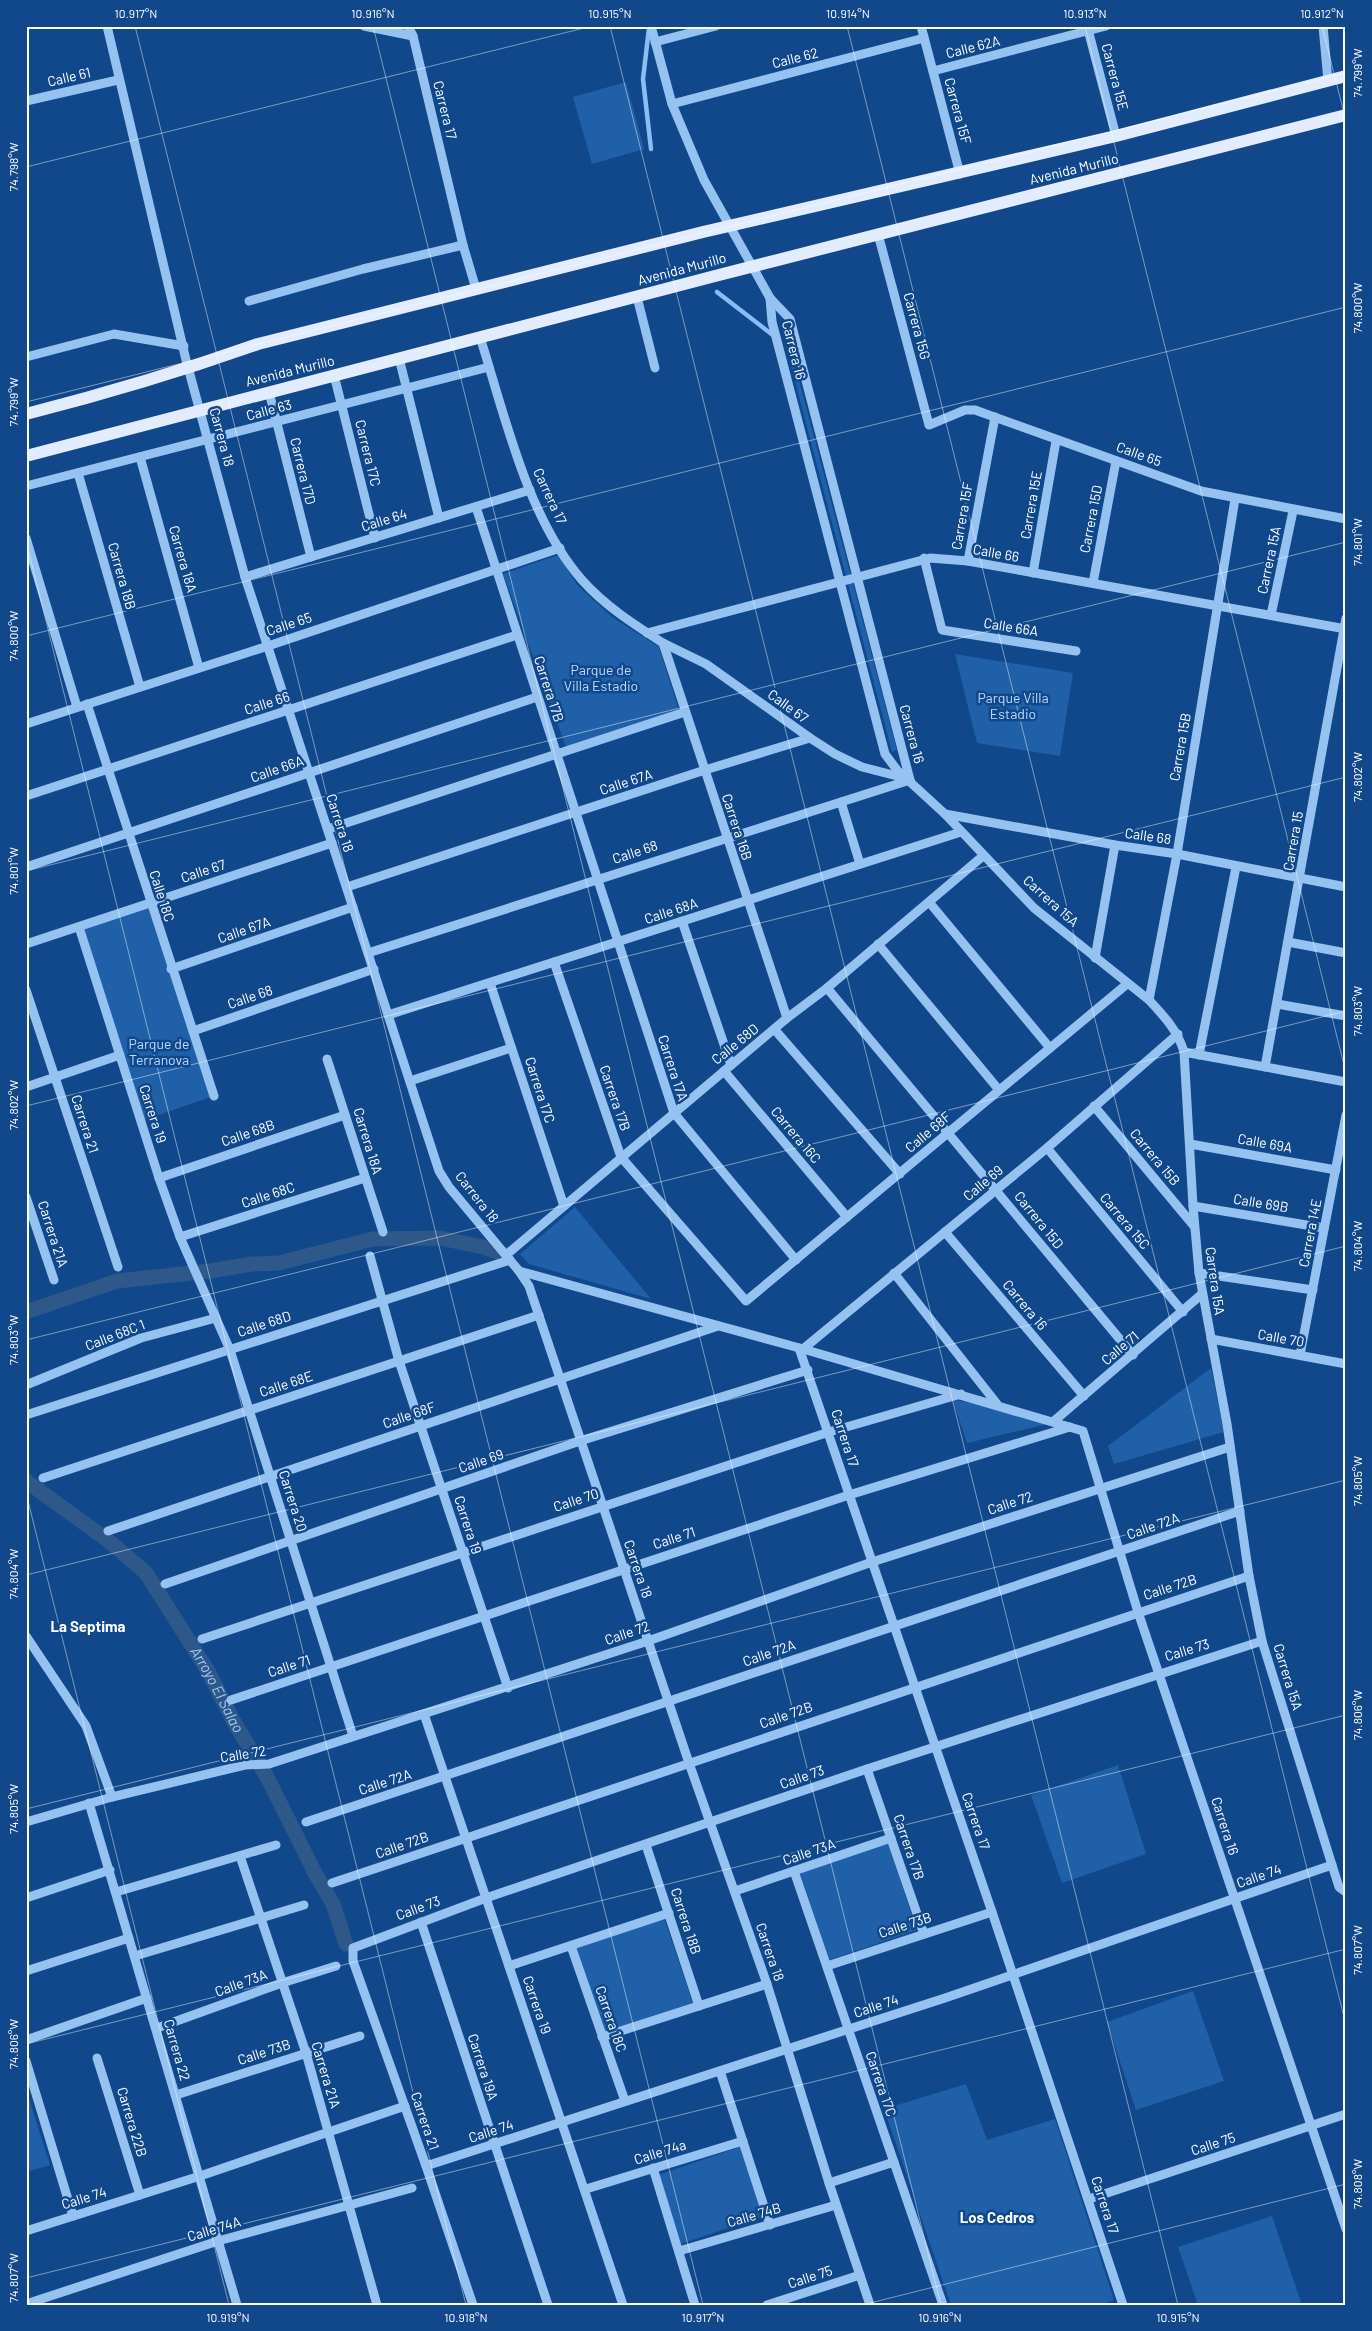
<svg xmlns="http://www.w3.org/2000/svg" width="1372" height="2331" font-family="Barlow,sans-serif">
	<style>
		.green { fill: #1f60a9 }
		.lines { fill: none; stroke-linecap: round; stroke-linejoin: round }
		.stream { stroke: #88bdf5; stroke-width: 4.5 }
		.canal { stroke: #2e5889; stroke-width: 15 }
		.minor { stroke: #96c2f2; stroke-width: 9 }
		.major { stroke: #e1edff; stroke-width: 12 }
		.ticks { fill: none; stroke: #fff; stroke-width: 1; stroke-opacity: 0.45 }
		.labels { text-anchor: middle; stroke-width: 5; stroke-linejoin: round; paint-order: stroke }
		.street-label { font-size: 14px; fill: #fff; stroke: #10488b }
		.park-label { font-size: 14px; fill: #bddbfd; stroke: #10488b }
		.neighbourhood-label { font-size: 15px; font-weight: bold; fill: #fff; stroke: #10488b }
		.water-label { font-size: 15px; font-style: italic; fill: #a2ccf9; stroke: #10488b }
		.neatline { fill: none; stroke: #fff; stroke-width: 2 }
		.ticks-label { font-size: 12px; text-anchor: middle; fill: #fff }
	</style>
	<rect width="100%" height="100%" fill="#10488b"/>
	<g class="green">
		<polygon points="626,82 644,149 592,164 573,97"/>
		<polygon points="790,346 897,750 892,752 786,347"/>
		<polygon points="558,555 578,586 612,617 659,647 679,711 567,750 503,574"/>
		<polygon points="955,654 1073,673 1060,756 977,743"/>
		<polygon points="150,903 214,1096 141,1121 79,927"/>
		<polygon points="575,1207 651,1299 529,1264 520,1254"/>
		<polygon points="1211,1368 1224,1432 1114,1464 1108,1446"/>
		<polygon points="953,1400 988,1405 1048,1424 967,1443"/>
		<polygon points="1118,1765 1146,1854 1062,1883 1031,1795"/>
		<polygon points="888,1843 917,1930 829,1960 800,1873"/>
		<polygon points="664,1918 693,2004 605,2034 576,1948"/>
		<polygon points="1193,1991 1224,2081 1136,2110 1107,2022"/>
		<polygon points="966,2084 987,2140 1055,2119 1114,2300 1101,2305 951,2305 884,2109"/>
		<polygon points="26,2089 50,2165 26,2172"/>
		<polygon points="740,2147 763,2216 681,2244 658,2175"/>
		<polygon points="1272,2216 1302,2305 1198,2305 1178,2247"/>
	</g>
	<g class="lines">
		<g class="stream">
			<polyline points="649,28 643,79 651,149"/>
			<polyline points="717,292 774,336"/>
		</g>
		<g class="canal">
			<polyline points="26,1312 117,1281 210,1271 252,1264 279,1263 373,1239 440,1238 483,1247 506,1255"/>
			<path id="s1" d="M26,1481L110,1542L146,1573L208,1671L234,1722L266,1775L315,1873L333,1904L346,1944"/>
		</g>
		<g class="minor">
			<polyline points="107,26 186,360 245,577 439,1171 449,1187 519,1271 529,1286 689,1763 767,1984 829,2183 870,2305"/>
			<polyline points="364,26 413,36"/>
			<polyline points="408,26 413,36 463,245 476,289"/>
			<polyline points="651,26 672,104 704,180 770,298 790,319 910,780"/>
			<polyline points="921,26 960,174"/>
			<polyline points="1087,26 1116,136"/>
			<polyline points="1323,26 1328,81"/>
			<polyline points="655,42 716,26"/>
			<polyline points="933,71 1106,26"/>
			<polyline points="26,101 118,80"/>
			<polyline points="672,104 924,38"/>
			<polyline points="878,234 929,425 965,410 975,410 1201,491 1346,519"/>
			<polyline points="637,297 655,368"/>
			<path d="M770,298L772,322L776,337L885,754L897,770L945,814L1034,908L1149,1000C1164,1016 1178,1031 1184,1052L1193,1206L1199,1273L1227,1424L1249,1576L1262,1641L1332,1865L1339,1887L1346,1892"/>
			<polyline points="249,301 363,269 463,245"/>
			<path d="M480,337C505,416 527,517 582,580C605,606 635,625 663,643L787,1018"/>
			<polyline points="26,357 114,334 184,346"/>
			<polyline points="399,358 439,518"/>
			<polyline points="334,375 375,538"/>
			<polyline points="269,392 311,557"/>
			<polyline points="140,457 199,668"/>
			<polyline points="78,473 140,687"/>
			<polyline points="26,486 489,367"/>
			<polyline points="476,507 674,1113 796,1260"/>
			<polyline points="26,538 77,707"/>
			<polyline points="924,558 942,630 1076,651"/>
			<polyline points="968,561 995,417"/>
			<polyline points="1033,573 1056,441"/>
			<polyline points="245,577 530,490"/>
			<polyline points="1093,583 1116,461"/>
			<polyline points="1271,615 1293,511"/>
			<polyline points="647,633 930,558 968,561 1346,629"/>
			<polyline points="663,643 706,664 810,738 835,754 862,767 905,778"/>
			<polyline points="87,704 214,1096"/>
			<polyline points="26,724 268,646 560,548"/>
			<polyline points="26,796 517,635"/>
			<polyline points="841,802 860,864"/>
			<polyline points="945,814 1115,845 1177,854 1346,887"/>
			<polyline points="328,829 685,712"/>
			<polyline points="26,867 537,697"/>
			<polyline points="347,887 705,770 810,738"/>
			<polyline points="929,902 1050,1048"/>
			<polyline points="682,921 731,1065"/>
			<polyline points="79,927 159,1178 180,1237 230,1350 353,1736"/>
			<polyline points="1288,942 1346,953"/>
			<polyline points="26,944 332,843"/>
			<polyline points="878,944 999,1090"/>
			<polyline points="368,953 910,780"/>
			<polyline points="1095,958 1115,845"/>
			<polyline points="554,962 621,1157 746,1301 1127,984"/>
			<polyline points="171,969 353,907"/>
			<polyline points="490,983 564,1206"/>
			<polyline points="827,988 1133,1355"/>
			<polyline points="26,990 118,1267"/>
			<polyline points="1149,1000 1177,854 1235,499"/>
			<polyline points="1277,1004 1346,1016"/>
			<polyline points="388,1015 961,832"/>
			<polyline points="775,1030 900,1174"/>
			<polyline points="193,1031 374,969"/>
			<polyline points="1184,1052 1346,1082"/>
			<polyline points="1199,1055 1236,867"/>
			<polyline points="327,1059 383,1232"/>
			<polyline points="1265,1067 1346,618"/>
			<polyline points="724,1071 847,1217"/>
			<polyline points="410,1081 511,1048"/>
			<polyline points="26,1087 120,1055"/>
			<polyline points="1094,1106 1194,1226"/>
			<polyline points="1190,1144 1336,1170"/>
			<polyline points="1047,1148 1183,1312"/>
			<polyline points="159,1178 345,1115"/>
			<polyline points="26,1197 54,1280"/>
			<polyline points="1193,1206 1324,1228"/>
			<polyline points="945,1232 1084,1396"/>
			<polyline points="180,1237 365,1178"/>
			<polyline points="506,1255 787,1018 827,988 983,856"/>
			<polyline points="370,1256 399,1361 508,1688"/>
			<polyline points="519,1271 803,1349 1083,1431 1138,1612 1346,2229"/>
			<polyline points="894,1273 997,1404"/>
			<polyline points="1199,1273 1313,1290"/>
			<polyline points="1211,1339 1346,1364"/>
			<polyline points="799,1348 992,1912 1123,2305"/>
			<polyline points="803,1349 1047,1148 1178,1034"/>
			<polyline points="1300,1355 1346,1115"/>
			<polyline points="26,1385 141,1338 216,1318"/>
			<polyline points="26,1415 510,1260"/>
			<polyline points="1054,1421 1202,1294"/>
			<polyline points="43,1478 539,1315"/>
			<polyline points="108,1531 718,1326"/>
			<polyline points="165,1584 580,1441 808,1370"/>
			<polyline points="26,1636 86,1726 112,1797"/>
			<polyline points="202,1639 829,1432 961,1394"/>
			<polyline points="231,1700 849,1495 1070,1427"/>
			<polyline points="424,1714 623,2305"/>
			<polyline points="867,1769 924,1934"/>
			<polyline points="89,1803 237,2305"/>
			<polyline points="26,1822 112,1797 245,1765 269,1764 648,1641 872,1562 1230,1447"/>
			<polyline points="306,1822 1240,1511"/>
			<polyline points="646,1845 699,2006"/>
			<polyline points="240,1856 306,2053 377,2305"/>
			<polyline points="794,1871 943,2305"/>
			<polyline points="332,1883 1249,1576"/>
			<polyline points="735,1891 891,1838"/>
			<polyline points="116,1892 276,1845"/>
			<polyline points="26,1898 110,1870"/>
			<polyline points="421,1922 548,2305"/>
			<polyline points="571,1946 625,2101"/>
			<polyline points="135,1956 304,1905"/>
			<polyline points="509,1966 669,1913"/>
			<polyline points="827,1966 992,1912"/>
			<polyline points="26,1971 129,1938"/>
			<polyline points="157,2028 282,1983 336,1966"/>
			<polyline points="602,2037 767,1984"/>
			<polyline points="26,2040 147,1998"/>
			<polyline points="97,2058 140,2195"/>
			<polyline points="26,2061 73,2216"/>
			<polyline points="720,2071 770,2225"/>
			<polyline points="176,2095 360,2036"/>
			<polyline points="426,2166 945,1998 1332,1865"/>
			<polyline points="653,2168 695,2305"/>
			<polyline points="829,2183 894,2162"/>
			<polyline points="586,2189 743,2141"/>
			<polyline points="1089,2199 1346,2114"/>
			<polyline points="26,2231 200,2176 405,2106"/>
			<polyline points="679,2251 836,2205"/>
			<polyline points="26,2304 218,2241 412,2188"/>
			<polyline points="473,2305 426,2166 353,1961 353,1948 486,1898 867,1769 1262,1641"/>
			<polyline points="767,2305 860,2275"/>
		</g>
		<g class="major">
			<path d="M26,414C105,394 182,371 258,344L703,232L1116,136L1346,76"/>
			<polyline points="26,456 715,276 1346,115"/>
		</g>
	</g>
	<path class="ticks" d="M135,26L703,2305M373,26L941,2305M610,26L1178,2305M847,26L1346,2025M1085,26L1346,1073M1322,26L1346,121M26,167L592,26M26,402L1346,73M26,541L466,2305M26,636L1346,307M26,871L1346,542M26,1106L1346,777M26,1340L1346,1011M26,1493L229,2305M26,1575L1346,1246M26,1809L1346,1480M26,2044L1346,1715M26,2278L1346,1949M862,2305L1346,2184"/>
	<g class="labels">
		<g class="street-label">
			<text transform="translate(973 47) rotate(-14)" y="5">Calle 62A</text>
			<text transform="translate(795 58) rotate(-14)" y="5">Calle 62</text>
			<text transform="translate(69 77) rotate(-13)" y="5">Calle 61</text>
			<text transform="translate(1115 77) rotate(75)" y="5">Carrera 15E</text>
			<text transform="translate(445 110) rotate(76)" y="5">Carrera 17</text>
			<text transform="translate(958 111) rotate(75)" y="5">Carrera 15F</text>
			<text transform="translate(1074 169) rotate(-14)" y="5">Avenida Murillo</text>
			<text transform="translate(682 269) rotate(-15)" y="5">Avenida Murillo</text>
			<text transform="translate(917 326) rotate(75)" y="5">Carrera 15G</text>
			<text transform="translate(794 350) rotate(76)" y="5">Carrera 16</text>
			<text transform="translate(290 371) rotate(-14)" y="5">Avenida Murillo</text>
			<text transform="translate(269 410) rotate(-15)" y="5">Calle 63</text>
			<text transform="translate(222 437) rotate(75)" y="5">Carrera 18</text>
			<text transform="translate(368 453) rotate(76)" y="5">Carrera 17C</text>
			<text transform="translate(1139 454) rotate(20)" y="5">Calle 65</text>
			<text transform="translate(303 471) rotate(76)" y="5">Carrera 17D</text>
			<text transform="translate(550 496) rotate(65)" y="5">Carrera 17</text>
			<text transform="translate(1031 505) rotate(-80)" y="5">Carrera 15E</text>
			<text transform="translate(962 516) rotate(-80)" y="5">Carrera 15F</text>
			<text transform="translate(1091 519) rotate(-79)" y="5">Carrera 15D</text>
			<text transform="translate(384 520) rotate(-17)" y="5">Calle 64</text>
			<text transform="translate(996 553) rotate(10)" y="5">Calle 66</text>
			<text transform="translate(183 559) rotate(74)" y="5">Carrera 18A</text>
			<text transform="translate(1269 560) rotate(-78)" y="5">Carrera 15A</text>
			<text transform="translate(122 576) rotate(74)" y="5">Carrera 18B</text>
			<text transform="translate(289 624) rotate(-18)" y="5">Calle 65</text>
			<text transform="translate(1011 627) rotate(9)" y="5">Calle 66A</text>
			<text transform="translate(549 689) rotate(72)" y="5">Carrera 17B</text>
			<text transform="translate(267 703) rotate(-18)" y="5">Calle 66</text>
			<text transform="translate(788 706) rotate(36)" y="5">Calle 67</text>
			<text transform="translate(912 734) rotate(75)" y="5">Carrera 16</text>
			<text transform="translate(1180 747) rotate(-80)" y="5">Carrera 15B</text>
			<text transform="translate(277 769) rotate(-19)" y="5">Calle 66A</text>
			<text transform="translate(626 782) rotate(-18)" y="5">Calle 67A</text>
			<text transform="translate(340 823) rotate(72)" y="5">Carrera 18</text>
			<text transform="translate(737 827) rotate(72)" y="5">Carrera 16B</text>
			<text transform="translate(1148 836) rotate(8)" y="5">Calle 68</text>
			<text transform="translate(1293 841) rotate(-80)" y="5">Carrera 15</text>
			<text transform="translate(635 852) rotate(-18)" y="5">Calle 68</text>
			<text transform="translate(203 871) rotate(-18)" y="5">Calle 67</text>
			<text transform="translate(162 896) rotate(72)" y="5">Calle 18C</text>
			<text transform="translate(1051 901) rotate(42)" y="5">Carrera 15A</text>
			<text transform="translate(671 911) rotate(-18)" y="5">Calle 68A</text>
			<text transform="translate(244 930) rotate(-19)" y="5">Calle 67A</text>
			<text transform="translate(250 997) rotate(-19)" y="5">Calle 68</text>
			<text transform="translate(735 1044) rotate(-39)" y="5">Calle 68D</text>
			<text transform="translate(673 1068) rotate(72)" y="5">Carrera 17A</text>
			<text transform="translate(540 1090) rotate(72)" y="5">Carrera 17C</text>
			<text transform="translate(615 1098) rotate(71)" y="5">Carrera 17B</text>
			<text transform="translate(153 1114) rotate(72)" y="5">Carrera 19</text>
			<text transform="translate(85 1124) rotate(72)" y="5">Carrera 21</text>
			<text transform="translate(928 1132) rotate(-40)" y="5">Calle 68F</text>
			<text transform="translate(248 1133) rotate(-19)" y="5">Calle 68B</text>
			<text transform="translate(796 1135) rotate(50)" y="5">Carrera 16C</text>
			<text transform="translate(368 1141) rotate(73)" y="5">Carrera 18A</text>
			<text transform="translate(1265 1143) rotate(10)" y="5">Calle 69A</text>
			<text transform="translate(1155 1157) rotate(50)" y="5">Carrera 15B</text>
			<text transform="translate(983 1183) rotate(-40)" y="5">Calle 69</text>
			<text transform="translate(268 1195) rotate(-18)" y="5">Calle 68C</text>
			<text transform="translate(477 1197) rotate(52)" y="5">Carrera 18</text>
			<text transform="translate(1261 1203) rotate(9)" y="5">Calle 69B</text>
			<text transform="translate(1039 1220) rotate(51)" y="5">Carrera 15D</text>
			<text transform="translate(1125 1221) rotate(50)" y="5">Carrera 15C</text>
			<text transform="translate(1310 1233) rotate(-79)" y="5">Carrera 14E</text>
			<text transform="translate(53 1234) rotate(72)" y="5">Carrera 21A</text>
			<text transform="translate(1215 1281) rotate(82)" y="5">Carrera 15A</text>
			<text transform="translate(1025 1305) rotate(50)" y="5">Carrera 16</text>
			<text transform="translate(264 1324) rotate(-18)" y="5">Calle 68D</text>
			<text transform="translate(115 1335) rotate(-21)" y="5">Calle 68C 1</text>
			<text transform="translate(1281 1338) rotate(10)" y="5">Calle 70</text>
			<text transform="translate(1120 1348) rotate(-40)" y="5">Calle 71</text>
			<text transform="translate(286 1384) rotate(-18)" y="5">Calle 68E</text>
			<text transform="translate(409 1415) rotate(-19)" y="5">Calle 68F</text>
			<text transform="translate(845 1438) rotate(72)" y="5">Carrera 17</text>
			<text transform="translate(481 1461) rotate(-19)" y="5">Calle 69</text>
			<text transform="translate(576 1500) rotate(-18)" y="5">Calle 70</text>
			<text transform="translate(293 1501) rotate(72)" y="5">Carrera 20</text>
			<text transform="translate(1010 1503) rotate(-18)" y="5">Calle 72</text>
			<text transform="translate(468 1525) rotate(72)" y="5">Carrera 19</text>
			<text transform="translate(1153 1526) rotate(-19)" y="5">Calle 72A</text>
			<text transform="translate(674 1538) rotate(-18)" y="5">Calle 71</text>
			<text transform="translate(638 1569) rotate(71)" y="5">Carrera 18</text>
			<text transform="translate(1170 1587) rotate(-18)" y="5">Calle 72B</text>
			<text transform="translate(627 1633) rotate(-19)" y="5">Calle 72</text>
			<text transform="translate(1187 1650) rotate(-17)" y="5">Calle 73</text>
			<text transform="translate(769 1653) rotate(-19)" y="5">Calle 72A</text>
			<text transform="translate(289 1666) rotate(-18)" y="5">Calle 71</text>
			<text transform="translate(1288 1677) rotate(73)" y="5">Carrera 15A</text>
			<text transform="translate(786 1715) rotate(-19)" y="5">Calle 72B</text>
			<text transform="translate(243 1754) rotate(-9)" y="5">Calle 72</text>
			<text transform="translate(802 1777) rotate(-19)" y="5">Calle 73</text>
			<text transform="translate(385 1782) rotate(-18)" y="5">Calle 72A</text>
			<text transform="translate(976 1821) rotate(71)" y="5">Carrera 17</text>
			<text transform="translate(1225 1826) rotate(72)" y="5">Carrera 16</text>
			<text transform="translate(402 1845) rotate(-19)" y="5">Calle 72B</text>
			<text transform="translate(909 1847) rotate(71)" y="5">Carrera 17B</text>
			<text transform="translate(809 1852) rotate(-19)" y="5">Calle 73A</text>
			<text transform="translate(1259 1876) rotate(-19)" y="5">Calle 74</text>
			<text transform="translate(418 1908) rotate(-20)" y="5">Calle 73</text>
			<text transform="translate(686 1921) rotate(72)" y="5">Carrera 18B</text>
			<text transform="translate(905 1925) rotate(-18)" y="5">Calle 73B</text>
			<text transform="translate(770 1952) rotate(71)" y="5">Carrera 18</text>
			<text transform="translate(241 1983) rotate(-20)" y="5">Calle 73A</text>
			<text transform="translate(537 2005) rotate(71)" y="5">Carrera 19</text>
			<text transform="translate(876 2006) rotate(-18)" y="5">Calle 74</text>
			<text transform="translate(611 2019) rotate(71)" y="5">Carrera 18C</text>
			<text transform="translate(177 2050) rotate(74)" y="5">Carrera 22</text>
			<text transform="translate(264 2052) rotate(-18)" y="5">Calle 73B</text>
			<text transform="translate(483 2067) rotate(72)" y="5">Carrera 19A</text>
			<text transform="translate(326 2075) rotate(73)" y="5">Carrera 21A</text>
			<text transform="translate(881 2084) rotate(71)" y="5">Carrera 17C</text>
			<text transform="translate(425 2121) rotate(71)" y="5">Carrera 21</text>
			<text transform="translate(132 2122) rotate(73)" y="5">Carrera 22B</text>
			<text transform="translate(491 2131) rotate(-18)" y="5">Calle 74</text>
			<text transform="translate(1213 2144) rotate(-18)" y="5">Calle 75</text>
			<text transform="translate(660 2152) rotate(-17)" y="5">Calle 74a</text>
			<text transform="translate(84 2198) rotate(-17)" y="5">Calle 74</text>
			<text transform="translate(1105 2205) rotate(72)" y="5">Carrera 17</text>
			<text transform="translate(754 2215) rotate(-16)" y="5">Calle 74B</text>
			<text transform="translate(214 2229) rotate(-17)" y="5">Calle 74A</text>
			<text transform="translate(810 2277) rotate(-18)" y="5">Calle 75</text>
		</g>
		<g class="park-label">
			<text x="601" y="675">Parque de<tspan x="601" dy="16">Villa Estadio</tspan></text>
			<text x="1013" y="703">Parque Villa<tspan x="1013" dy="16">Estadio</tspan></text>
			<text x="159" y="1049">Parque de<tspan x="159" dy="16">Terranova</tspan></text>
		</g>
		<g class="neighbourhood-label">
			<text x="88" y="1632">La Septima</text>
			<text x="997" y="2223">Los Cedros</text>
		</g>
		<g class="water-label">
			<text dy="5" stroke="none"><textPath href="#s1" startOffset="288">Arroyo El Salao</textPath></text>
		</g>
	</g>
	<rect width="1372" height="2331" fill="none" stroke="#10488b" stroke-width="55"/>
	<rect x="28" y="28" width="1316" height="2276" class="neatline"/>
	<g class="ticks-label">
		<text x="136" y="18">10.917°N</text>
		<text x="373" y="18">10.916°N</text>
		<text x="610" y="18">10.915°N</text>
		<text x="848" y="18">10.914°N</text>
		<text x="1085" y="18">10.913°N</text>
		<text x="1322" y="18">10.912°N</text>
		<text transform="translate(1358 73) rotate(-90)" y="4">74.799°W</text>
		<text transform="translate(14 167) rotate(-90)" y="4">74.798°W</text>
		<text transform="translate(1358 308) rotate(-90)" y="4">74.800°W</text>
		<text transform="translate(14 402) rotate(-90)" y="4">74.799°W</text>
		<text transform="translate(1358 542) rotate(-90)" y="4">74.801°W</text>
		<text transform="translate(14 636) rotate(-90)" y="4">74.800°W</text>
		<text transform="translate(1358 777) rotate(-90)" y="4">74.802°W</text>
		<text transform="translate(14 871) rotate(-90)" y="4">74.801°W</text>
		<text transform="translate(1358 1011) rotate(-90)" y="4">74.803°W</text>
		<text transform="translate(14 1105) rotate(-90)" y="4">74.802°W</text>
		<text transform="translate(1358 1246) rotate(-90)" y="4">74.804°W</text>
		<text transform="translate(14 1340) rotate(-90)" y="4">74.803°W</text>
		<text transform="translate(1358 1481) rotate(-90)" y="4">74.805°W</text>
		<text transform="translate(14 1574) rotate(-90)" y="4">74.804°W</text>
		<text transform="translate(1358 1715) rotate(-90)" y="4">74.806°W</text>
		<text transform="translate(14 1809) rotate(-90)" y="4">74.805°W</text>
		<text transform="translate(1358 1950) rotate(-90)" y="4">74.807°W</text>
		<text transform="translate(14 2044) rotate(-90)" y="4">74.806°W</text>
		<text transform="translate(1358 2184) rotate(-90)" y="4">74.808°W</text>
		<text transform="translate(14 2278) rotate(-90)" y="4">74.807°W</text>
		<text x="228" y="2322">10.919°N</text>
		<text x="466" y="2322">10.918°N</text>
		<text x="703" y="2322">10.917°N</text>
		<text x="940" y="2322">10.916°N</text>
		<text x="1178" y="2322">10.915°N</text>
	</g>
</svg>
